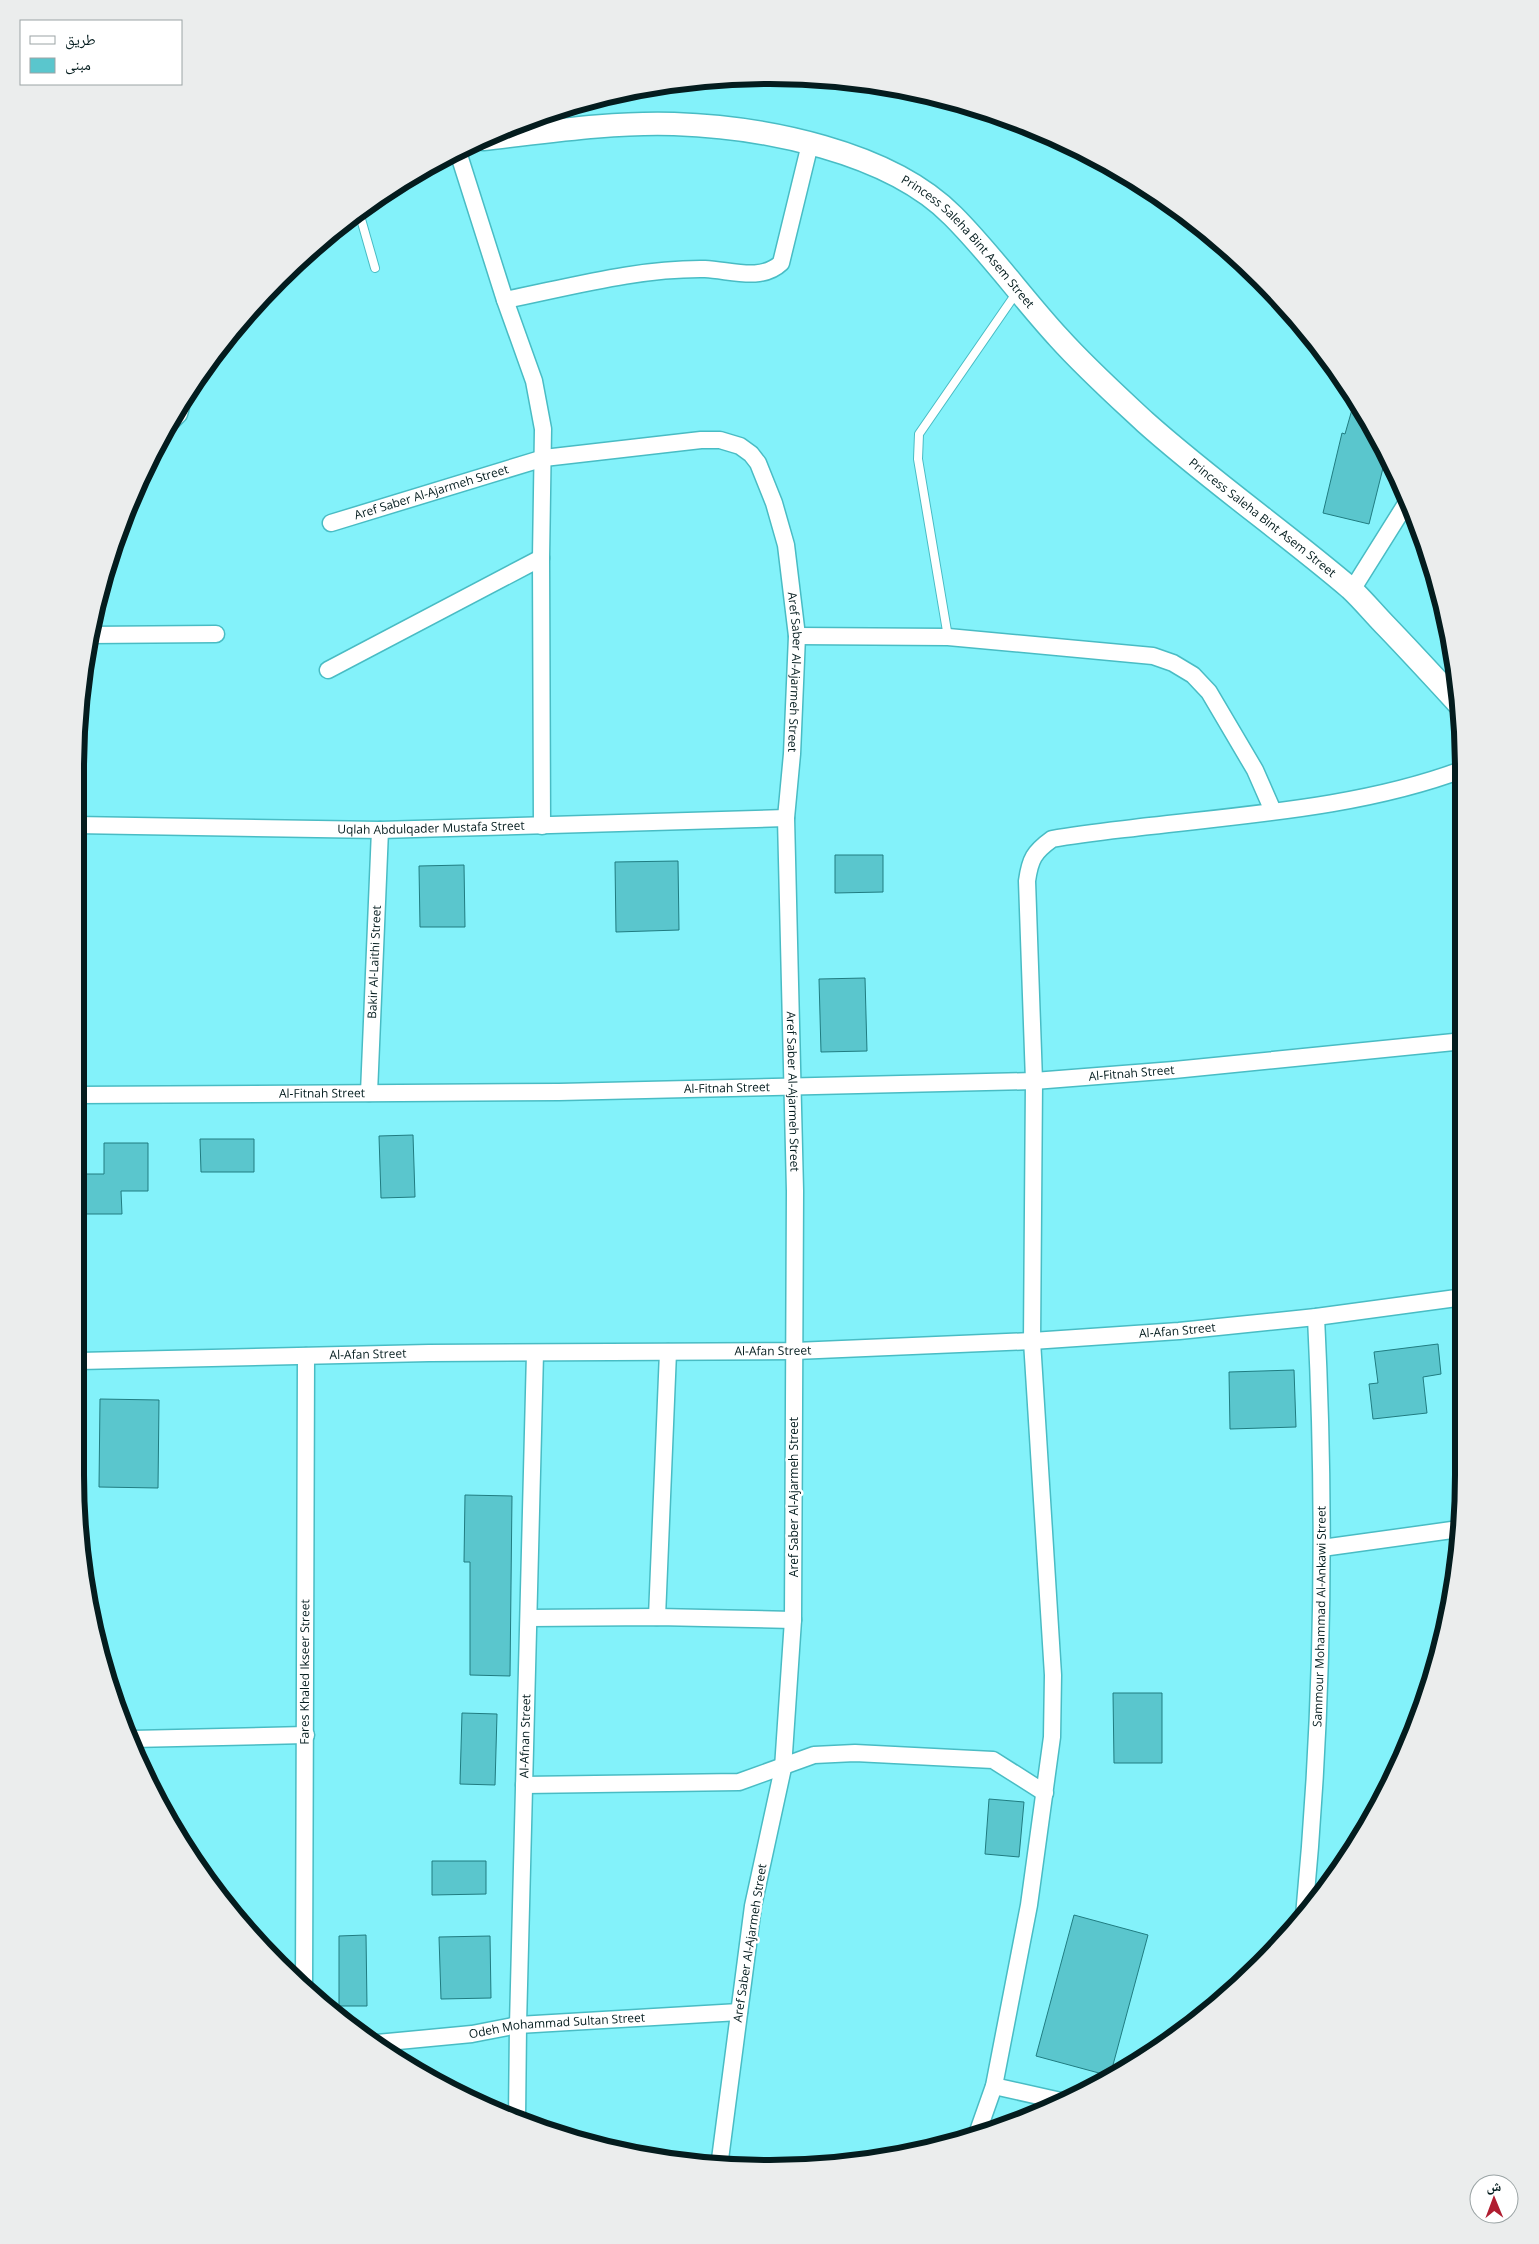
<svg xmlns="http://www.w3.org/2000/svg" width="1539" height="2244" font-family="'Open Sans','Noto Naskh Arabic',sans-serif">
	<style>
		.building { fill: #5ac6cd; stroke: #207c81 }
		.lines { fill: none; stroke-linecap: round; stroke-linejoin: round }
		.lane-casing { stroke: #49bcc4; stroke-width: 10 }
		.street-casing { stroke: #49bcc4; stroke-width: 19 }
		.secondary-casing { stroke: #49bcc4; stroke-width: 25 }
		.lane { stroke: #fff; stroke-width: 8 }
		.street { stroke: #fff; stroke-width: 16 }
		.secondary { stroke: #fff; stroke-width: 22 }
		.labels { text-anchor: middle; stroke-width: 5; stroke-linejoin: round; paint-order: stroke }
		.street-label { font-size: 12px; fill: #041c1e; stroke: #fff }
		.rim { fill: none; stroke: #041c1e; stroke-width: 6 }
	</style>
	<rect width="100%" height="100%" fill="#83f2fa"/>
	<g class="building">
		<polygon points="1355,399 1386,456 1369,524 1323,513 1342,433 1345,434"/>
		<polygon points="835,855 883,855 883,892 835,893"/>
		<polygon points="678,861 679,930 616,932 615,862"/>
		<polygon points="464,865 465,927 420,927 419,866"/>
		<polygon points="865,978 867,1051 821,1052 819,979"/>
		<polygon points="413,1135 415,1197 381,1198 379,1136"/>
		<polygon points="200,1139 254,1139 254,1172 201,1172"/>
		<polygon points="104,1143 148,1143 148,1191 121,1191 122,1214 79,1214 80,1174 104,1174"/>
		<polygon points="1438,1344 1441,1374 1423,1377 1427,1413 1373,1419 1369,1384 1378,1383 1374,1352"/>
		<polygon points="1294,1370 1296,1427 1230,1429 1229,1372"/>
		<polygon points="100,1399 159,1400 158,1488 99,1487"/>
		<polygon points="465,1495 512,1496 510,1676 470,1675 470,1562 464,1562"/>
		<polygon points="1113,1693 1162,1693 1162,1763 1114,1763"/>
		<polygon points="462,1713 497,1714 495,1785 460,1784"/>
		<polygon points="989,1799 1024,1802 1019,1857 985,1854"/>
		<polygon points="432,1861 486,1861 486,1894 432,1895"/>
		<polygon points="1074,1915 1148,1935 1110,2076 1036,2056"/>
		<polygon points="366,1935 367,2006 339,2006 339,1936"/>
		<polygon points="490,1936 491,1998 441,1999 439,1937"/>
	</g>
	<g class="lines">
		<g class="lane-casing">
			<g id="lane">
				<polyline points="359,212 375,268"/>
				<polyline points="948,637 918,459 919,434 1017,292"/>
			</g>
		</g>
		<g class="street-casing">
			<g id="street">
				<polyline points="458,152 505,300 534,381 543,429 541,558 542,826"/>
				<path d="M505,300C570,287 638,268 705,269C730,270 761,282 781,263L810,144"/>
				<polyline points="172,421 179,414 181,407"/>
				<path id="s1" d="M331,523L544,458L701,440H720L740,446L751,454L758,463L774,503L786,545L797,636L792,754L786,818L795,1191L793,1620L783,1768L753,1906L719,2167"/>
				<polyline points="1352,590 1409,499"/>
				<polyline points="88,635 216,634"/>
				<polyline points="797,636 948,637 1153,656 1173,663 1193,675 1209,692 1255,770 1273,811"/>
				<polyline points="328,670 541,558"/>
				<path id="s2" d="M75,825L380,830L786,818"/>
				<path id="s3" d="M369,1093L380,830"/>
				<path id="s4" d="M77,1095L559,1092L1034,1081L1174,1070L1464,1041"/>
				<path id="s5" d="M79,1361L429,1353L795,1351L1032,1341L1179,1331L1316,1317L1464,1297"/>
				<polyline points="1322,1548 1459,1529"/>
				<polyline points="657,1617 668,1352"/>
				<polyline points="529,1618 657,1617 793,1620"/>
				<polyline points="132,1739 306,1735"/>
				<polyline points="524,1785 739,1782 814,1755 855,1753 993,1760 1045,1793"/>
				<path id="s6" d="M1304,1916C1323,1718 1326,1516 1316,1317"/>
				<path id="s7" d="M304,1988L306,1356"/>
				<path id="s8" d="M377,2043L472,2034L518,2025L739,2012"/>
				<polyline points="994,2086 1061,2101"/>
				<path id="s9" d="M517,2120L518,2025L535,1353"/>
				<path d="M976,2137L994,2086L1029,1905L1052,1737L1053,1675L1032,1341L1034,1081L1027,881C1030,859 1034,852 1052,839C1085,833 1118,830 1150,826C1254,814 1366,806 1464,769"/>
			</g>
		</g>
		<g class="secondary-casing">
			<g id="secondary">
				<path id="s10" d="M483,139C546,132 611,122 674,124C763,127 889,151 953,216C991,254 1023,299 1059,338C1086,368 1116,395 1145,422C1211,481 1283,531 1350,588C1363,600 1375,615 1387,627C1411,652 1434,677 1457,702"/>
			</g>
		</g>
		<use href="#lane" class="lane"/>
		<use href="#street" class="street"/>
		<use href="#secondary" class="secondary"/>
	</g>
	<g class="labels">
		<g class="street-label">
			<text dy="4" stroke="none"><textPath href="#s10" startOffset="520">Princess Saleha Bint Asem Street</textPath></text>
			<text dy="4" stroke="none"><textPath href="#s1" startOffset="105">Aref Saber Al-Ajarmeh Street</textPath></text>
			<text dy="4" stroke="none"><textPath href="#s10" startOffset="925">Princess Saleha Bint Asem Street</textPath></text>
			<text dy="4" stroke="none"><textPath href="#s1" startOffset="660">Aref Saber Al-Ajarmeh Street</textPath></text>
			<text dy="4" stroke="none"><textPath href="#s2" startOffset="356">Uqlah Abdulqader Mustafa Street</textPath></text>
			<text dy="4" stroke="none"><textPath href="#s3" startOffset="131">Bakir Al-Laithi Street</textPath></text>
			<text dy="4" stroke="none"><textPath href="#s4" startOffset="1055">Al-Fitnah Street</textPath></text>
			<text dy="4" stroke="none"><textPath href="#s4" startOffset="650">Al-Fitnah Street</textPath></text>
			<text dy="4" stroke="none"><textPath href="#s1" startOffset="1080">Aref Saber Al-Ajarmeh Street</textPath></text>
			<text dy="4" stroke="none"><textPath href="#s4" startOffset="245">Al-Fitnah Street</textPath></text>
			<text dy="4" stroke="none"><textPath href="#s5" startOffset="1099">Al-Afan Street</textPath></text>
			<text dy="4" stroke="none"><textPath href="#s5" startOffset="694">Al-Afan Street</textPath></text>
			<text dy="4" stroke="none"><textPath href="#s5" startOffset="289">Al-Afan Street</textPath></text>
			<text transform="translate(794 1497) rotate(-90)" y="4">Aref Saber Al-Ajarmeh Street</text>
			<text dy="4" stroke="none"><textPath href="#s6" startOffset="300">Sammour Mohammad Al-Ankawi Street</textPath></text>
			<text dy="4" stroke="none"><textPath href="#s7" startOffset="316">Fares Khaled Ikseer Street</textPath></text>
			<text dy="4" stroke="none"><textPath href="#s9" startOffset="384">Al-Afnan Street</textPath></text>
			<text transform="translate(750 1943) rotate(-81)" y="4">Aref Saber Al-Ajarmeh Street</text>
			<text dy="4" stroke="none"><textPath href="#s8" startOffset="181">Odeh Mohammad Sultan Street</textPath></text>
		</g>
	</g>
	<path d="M0 0H1539V2244H0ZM769 84H770A685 685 0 0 1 1455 769V1475A685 685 0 0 1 770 2160H769A685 685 0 0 1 84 1475V769A685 685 0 0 1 769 84Z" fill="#ebeded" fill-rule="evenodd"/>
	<path class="rim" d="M769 84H770A685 685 0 0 1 1455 769V1475A685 685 0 0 1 770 2160H769A685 685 0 0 1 84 1475V769A685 685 0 0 1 769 84Z"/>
	<rect x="20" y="20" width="162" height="65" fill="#ffffff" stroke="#9ba4a5"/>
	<rect x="30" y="36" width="25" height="8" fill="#ffffff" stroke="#9ba4a5"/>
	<text x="65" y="45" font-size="15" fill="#041c1e">طريق</text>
	<rect x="30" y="58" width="25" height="15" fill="#5ac6cd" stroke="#9ba4a5"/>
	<text x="65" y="70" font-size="15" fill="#041c1e">مبنى</text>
	<g transform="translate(1494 2199) rotate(359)"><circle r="24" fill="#ffffff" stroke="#9ba4a5"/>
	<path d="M0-4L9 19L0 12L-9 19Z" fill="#b01d30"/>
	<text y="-8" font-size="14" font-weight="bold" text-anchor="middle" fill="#041c1e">ش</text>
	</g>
</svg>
